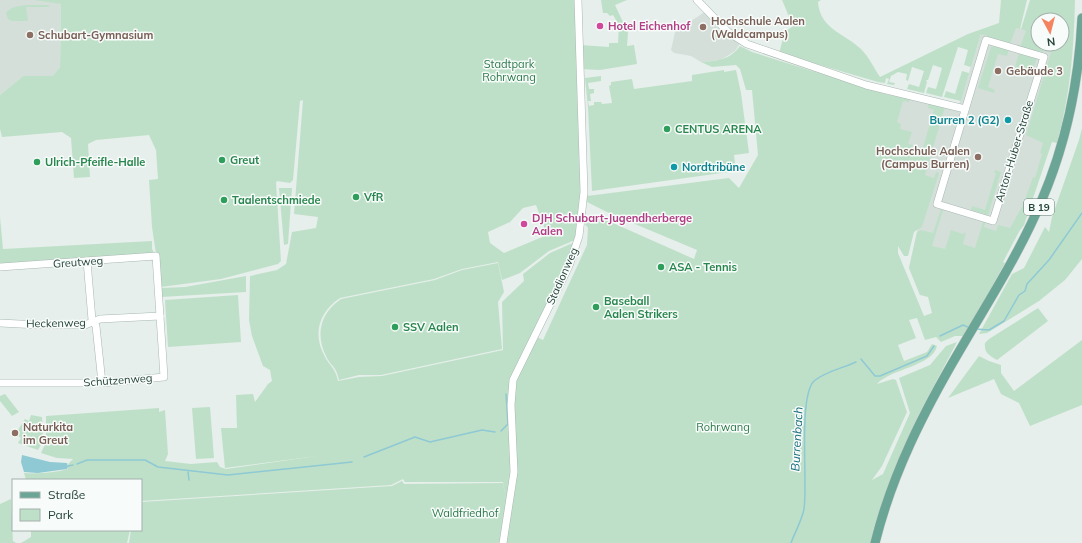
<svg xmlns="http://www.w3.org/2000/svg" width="1082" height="543" font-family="Mulish,sans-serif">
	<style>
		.built { fill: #d4dfda }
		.green { fill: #bfe0c8; fill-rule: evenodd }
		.water { fill: #8ec9d4 }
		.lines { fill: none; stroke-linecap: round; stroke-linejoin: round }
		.stream { stroke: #8ec9d4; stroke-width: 1.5 }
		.minor-casing { stroke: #a8b8b2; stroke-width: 8 }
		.major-casing { stroke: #c2cac8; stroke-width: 10 }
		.minor { stroke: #fff; stroke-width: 7 }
		.major { stroke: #6aa596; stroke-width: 9 }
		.hotel-dot { fill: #d1479c; stroke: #f7fbf9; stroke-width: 1.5 }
		.education-dot { fill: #8d6e63; stroke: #f7fbf9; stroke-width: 1.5 }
		.culture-dot { fill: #0f9aa8; stroke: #f7fbf9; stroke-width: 1.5 }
		.leisure-dot { fill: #2e9e5b; stroke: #f7fbf9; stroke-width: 1.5 }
		.labels { text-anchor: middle; stroke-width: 3; stroke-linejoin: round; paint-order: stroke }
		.shield { fill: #f7fbf9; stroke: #637a73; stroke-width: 1 }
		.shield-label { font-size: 10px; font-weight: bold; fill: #24423a }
		.education-label { font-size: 11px; font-weight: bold; fill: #785e54; stroke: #f7fbf9; text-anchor: start }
		.hotel-label { font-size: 11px; font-weight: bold; fill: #b23c85; stroke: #f7fbf9; text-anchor: start }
		.park-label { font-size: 11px; fill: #2d7a4b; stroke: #f7fbf9 }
		.culture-label { font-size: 11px; font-weight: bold; fill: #0d838f; stroke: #f7fbf9; text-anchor: end }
		.leisure-label { font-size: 11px; font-weight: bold; fill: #27864d; stroke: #f7fbf9; text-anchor: start }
		.street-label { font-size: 11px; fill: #24423a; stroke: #f7fbf9 }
		.water-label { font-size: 12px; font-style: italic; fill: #1c6f80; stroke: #f7fbf9 }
	</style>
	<rect width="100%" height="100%" fill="#e6efeb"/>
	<g class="built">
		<polygon points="0,0 61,0 61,4 60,67 54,76 23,76 0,95"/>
		<polygon points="706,11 728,31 743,39 735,51 721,60 701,62 691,56 674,53 671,50 675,32"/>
		<polygon points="1000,23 1026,30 1038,44 1062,44 1063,94 1024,225 1020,230 920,295 909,268 917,232 926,203 901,144 888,93 958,108 981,34"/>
	</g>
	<g class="green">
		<path d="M34,0H577L582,189L575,240L549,251L520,273L502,280L498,262L462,269L434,279L340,298C319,312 312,334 325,357C331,368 335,367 338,381L359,377L382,376L503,350L502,302L524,281L523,274L550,253L575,242L568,262L513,376L514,459L502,543H129L131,530H141V502L392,486L402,481L404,484L503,483L506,500L488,535L506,500L503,482H405L403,479L391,485L141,501V480H26L24,473C39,474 53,473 68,469V464L73,459L57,458L41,453L46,442V416L159,408V412L165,410L168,454L165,461L191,464L217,462L220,467L226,469L317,456L225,468L221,428H237L236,395L253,394L255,402L268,384L272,381L270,370L263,366L252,336L249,320L250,276L277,270L286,264L292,232L316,228L318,217L294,214L303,100L300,101L293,180L290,183L277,181L276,183L281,261L278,264L221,279L161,287L152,227L149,180L158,179L156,150L149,135L96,140L88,144L90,177L74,178L71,138L62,132L2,137L0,129V95L23,76H53L60,67L61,4ZM536,205L547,235L504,253L490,243L488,232L510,222L523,208Z"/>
		<polygon points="601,0 627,0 615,5 628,33 627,46 634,45 637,64 600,70 580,69 580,45 609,47 609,43 618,43 619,25 613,15 610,16 607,13 603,13"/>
		<path d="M782,0H821L818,2C820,29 844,33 861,49C869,57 874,68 880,77L968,34L999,23L1001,0H1027L1020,29L1016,28L1010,44L981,34L971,67L964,65L968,50L958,47L942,97L926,93L928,87L936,89L942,68L933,65L928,80H926L927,82L924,93L907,89L909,84L919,87L924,71L912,67L908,81L906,80L907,74L898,72L891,76L889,82L895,83L894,85L887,84L889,79L886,78L885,83L878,82L779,53L785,32L793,26Z"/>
		<path d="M1030,0H1075C1074,49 1070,96 1057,143L1052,142L1024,225L1020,230L1003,262L1005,263L965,336H955L941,342L936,337L925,340L917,318L909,320L916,338L898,345L904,361L927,352L932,344L937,346C933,366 890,369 877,384L893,379L896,380L907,412L882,466L872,480L883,474L910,413L899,378L930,365L946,346L957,342L918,416L889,484L874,527L871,543H504L512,499V390L535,336L543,340L587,245L588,228L585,224L587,216L595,215L694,259L697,250L611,214L587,202V196L729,178L739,188L758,155L752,90H746L740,69L736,65L712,67L701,62C717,61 730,60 740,46L752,52L889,95L910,99L909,102L903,101L897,122L901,124L900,129L912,132L908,144L913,145L911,151L921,154L934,110L928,108L929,103L945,107L925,175L934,178L936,172L939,173L922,227L914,232L908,256H904L898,246V253L924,316L932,313L928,297L920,295L909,268L917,232L921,230L933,233L941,209L943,210L932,246L945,249L951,230L963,234L966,232L963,244L975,248L983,222L985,223L984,227L996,231L998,225L1010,228L1023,205L1033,177L1035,178L1042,154L1040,153L1043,143L1026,135L1051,52L1044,49L1043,52L1039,51L1038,52L1020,47L1026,31L1021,29ZM1038,20H1062V44H1038Z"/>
		<path d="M28,5H48L50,7H26L28,21H12L8,19L6,13C11,6 20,6 28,5Z"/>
		<polygon points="999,46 1009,49 1007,56 998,54 988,87 995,90 994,93 978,88 991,47"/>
		<polygon points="1019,53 1037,58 1031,75 1014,70"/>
		<polygon points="724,70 724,72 736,70 741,93 749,153 734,155 736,171 592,191 588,107 585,78 601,76 601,81 588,83 589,89 594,89 594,93 590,94 591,101 588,101 589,106 594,105 594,102 601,102 602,104 612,103 609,86 611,85 611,82 632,79 634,89 692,81 692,75"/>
		<polygon points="962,71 969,73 961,101 944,97 946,91 955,94"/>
		<polygon points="1082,128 1082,259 1065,280 1039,301 987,333 979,334 1012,274 1024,268 1045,227 1049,232 1052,217 1079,140"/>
		<polygon points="995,170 1001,172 988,215 971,210 972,206 985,210 996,173 994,173"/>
		<polygon points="279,188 292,188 288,244 284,245"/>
		<polygon points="0,217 3,249 152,241 152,249 156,256 0,267"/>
		<path d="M498,263L504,292L498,302L502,349L381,375H359L339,380C336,365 331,367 326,356C315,333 321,313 341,299L435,280L462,270Z"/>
		<polygon points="246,276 246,292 161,297 161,288 185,287"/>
		<polygon points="238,295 241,342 168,347 165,300"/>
		<path d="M1038,308L1048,321L997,360C989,355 984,353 985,343L989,339Z"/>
		<polygon points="1082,340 1082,405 1030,426 1019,403 1001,394 994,379 948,398 979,356 989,361 1001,365 1001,373 1014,391"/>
		<polygon points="5,394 19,412 12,416 0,401 0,396"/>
		<polygon points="210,407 214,458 196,459 192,408"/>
		<polygon points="31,415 42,417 43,441 38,450 18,443 21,438 17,435 19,431 18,430 25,419 29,421"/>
		<polygon points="11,499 13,541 16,543 0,543 0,504"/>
		<polygon points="31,530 130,530 127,543 21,543 31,537"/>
	</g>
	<polygon class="water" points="22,455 50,462 67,463 68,467 67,469 38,473 24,472 21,462"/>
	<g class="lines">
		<g class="stream">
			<polyline points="975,329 989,330 1004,321 1019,295 1025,291 1027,284 1049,260 1082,213"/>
			<polyline points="940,336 963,325 970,328"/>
			<polyline points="861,359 875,376 880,376 927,356 934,346"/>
			<polyline points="501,431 508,424 506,394"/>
			<polyline points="364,457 415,437 430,442 482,430 495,432"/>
			<polyline points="77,464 87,460 145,460 158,467 228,475 352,462"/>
			<polyline points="68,466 73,465"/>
			<polyline points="188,472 189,480"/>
			<path d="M791,543C795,532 802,520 804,509C808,484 798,397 814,381C824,372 843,368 856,362"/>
		</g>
		<g class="minor-casing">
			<g id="minor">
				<polyline points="697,0 728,32 747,44 866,85 965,109"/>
				<polygon points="986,40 1044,57 993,221 937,204"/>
				<polyline points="87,261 92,320 96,326 102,383"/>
				<polyline points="0,267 156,256 164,377 102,383 0,383"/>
				<polyline points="0,323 39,325 85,325 100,319 160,316"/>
				<polyline points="503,543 514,472 511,405 513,380 569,266 579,236 584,192 578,0"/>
			</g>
		</g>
		<g class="major-casing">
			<path id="major" d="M875,543C892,474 924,411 960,350C988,302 1019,254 1041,202C1066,144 1079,81 1082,18"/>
		</g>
		<use href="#minor" class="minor"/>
		<use href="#major" class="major"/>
	</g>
	<g class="hotel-dot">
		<circle cx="600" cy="26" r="4"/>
		<circle cx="524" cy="224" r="4"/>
	</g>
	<g class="education-dot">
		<circle cx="703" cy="27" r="4"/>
		<circle cx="30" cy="35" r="4"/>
		<circle cx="998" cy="71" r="4"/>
		<circle cx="978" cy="157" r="4"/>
		<circle cx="15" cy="433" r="4"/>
	</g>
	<g class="culture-dot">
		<circle cx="1008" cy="120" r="4"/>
		<circle cx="674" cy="167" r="4"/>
	</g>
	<g class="leisure-dot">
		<circle cx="667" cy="129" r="4"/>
		<circle cx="222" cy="160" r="4"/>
		<circle cx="37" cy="162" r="4"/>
		<circle cx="356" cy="197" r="4"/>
		<circle cx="224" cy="200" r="4"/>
		<circle cx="661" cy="267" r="4"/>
		<circle cx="596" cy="307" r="4"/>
		<circle cx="395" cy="327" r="4"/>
	</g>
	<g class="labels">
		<rect class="shield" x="1024" y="199" width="30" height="16" rx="3"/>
		<g class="shield-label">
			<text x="1039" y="211">B 19</text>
		</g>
		<g class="education-label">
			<text x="711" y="25">Hochschule Aalen<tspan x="711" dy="13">(Waldcampus)</tspan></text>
			<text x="38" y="39">Schubart-Gymnasium</text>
			<text x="1006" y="75">Gebäude 3</text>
			<text x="970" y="155" text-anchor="end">Hochschule Aalen<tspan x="970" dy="13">(Campus Burren)</tspan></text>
			<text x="23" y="431">Naturkita<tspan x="23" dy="13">im Greut</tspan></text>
		</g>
		<g class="hotel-label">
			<text x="608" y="30">Hotel Eichenhof</text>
			<text x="532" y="222">DJH Schubart-Jugendherberge<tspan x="532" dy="13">Aalen</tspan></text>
		</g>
		<g class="park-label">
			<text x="509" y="68">Stadtpark<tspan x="509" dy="13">Rohrwang</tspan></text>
			<text x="723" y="431">Rohrwang</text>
			<text x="465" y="517">Waldfriedhof</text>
		</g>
		<g class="culture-label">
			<text x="1000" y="124">Burren 2 (G2)</text>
			<text x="682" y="171" text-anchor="start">Nordtribüne</text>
		</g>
		<g class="leisure-label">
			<text x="675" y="133">CENTUS ARENA</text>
			<text x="230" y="164">Greut</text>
			<text x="45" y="166">Ulrich-Pfeifle-Halle</text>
			<text x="364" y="201">VfR</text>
			<text x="232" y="204">Taalentschmiede</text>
			<text x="669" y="271">ASA - Tennis</text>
			<text x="604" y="305">Baseball<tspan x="604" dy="13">Aalen Strikers</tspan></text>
			<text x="403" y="331">SSV Aalen</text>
		</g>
		<g class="street-label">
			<text transform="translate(1014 151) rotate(-73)" y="4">Anton-Huber-Straße</text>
			<text transform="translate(78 262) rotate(-4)" y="4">Greutweg</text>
			<text transform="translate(562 276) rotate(-66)" y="4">Stadionweg</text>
			<text transform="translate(56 323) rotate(-1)" y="4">Heckenweg</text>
			<text transform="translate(118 380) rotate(-4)" y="4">Schützenweg</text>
		</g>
		<g class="water-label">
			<text transform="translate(797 439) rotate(-87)" y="4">Burrenbach</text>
		</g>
	</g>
	<rect x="12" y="479" width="130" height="52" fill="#f7fbf9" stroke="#a3b1ad"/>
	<rect x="20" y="492" width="20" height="6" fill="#6aa596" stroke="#a3b1ad"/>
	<text x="48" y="499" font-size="12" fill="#24423a">Straße</text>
	<rect x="20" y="509" width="20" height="12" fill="#bfe0c8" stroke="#a3b1ad"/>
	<text x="48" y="519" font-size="12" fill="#24423a">Park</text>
	<g transform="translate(1050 32) rotate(173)"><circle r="19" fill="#f7fbf9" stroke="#a3b1ad"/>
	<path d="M0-3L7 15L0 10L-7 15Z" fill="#f4845f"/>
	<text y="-6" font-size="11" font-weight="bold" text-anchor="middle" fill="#24423a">N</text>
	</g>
</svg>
